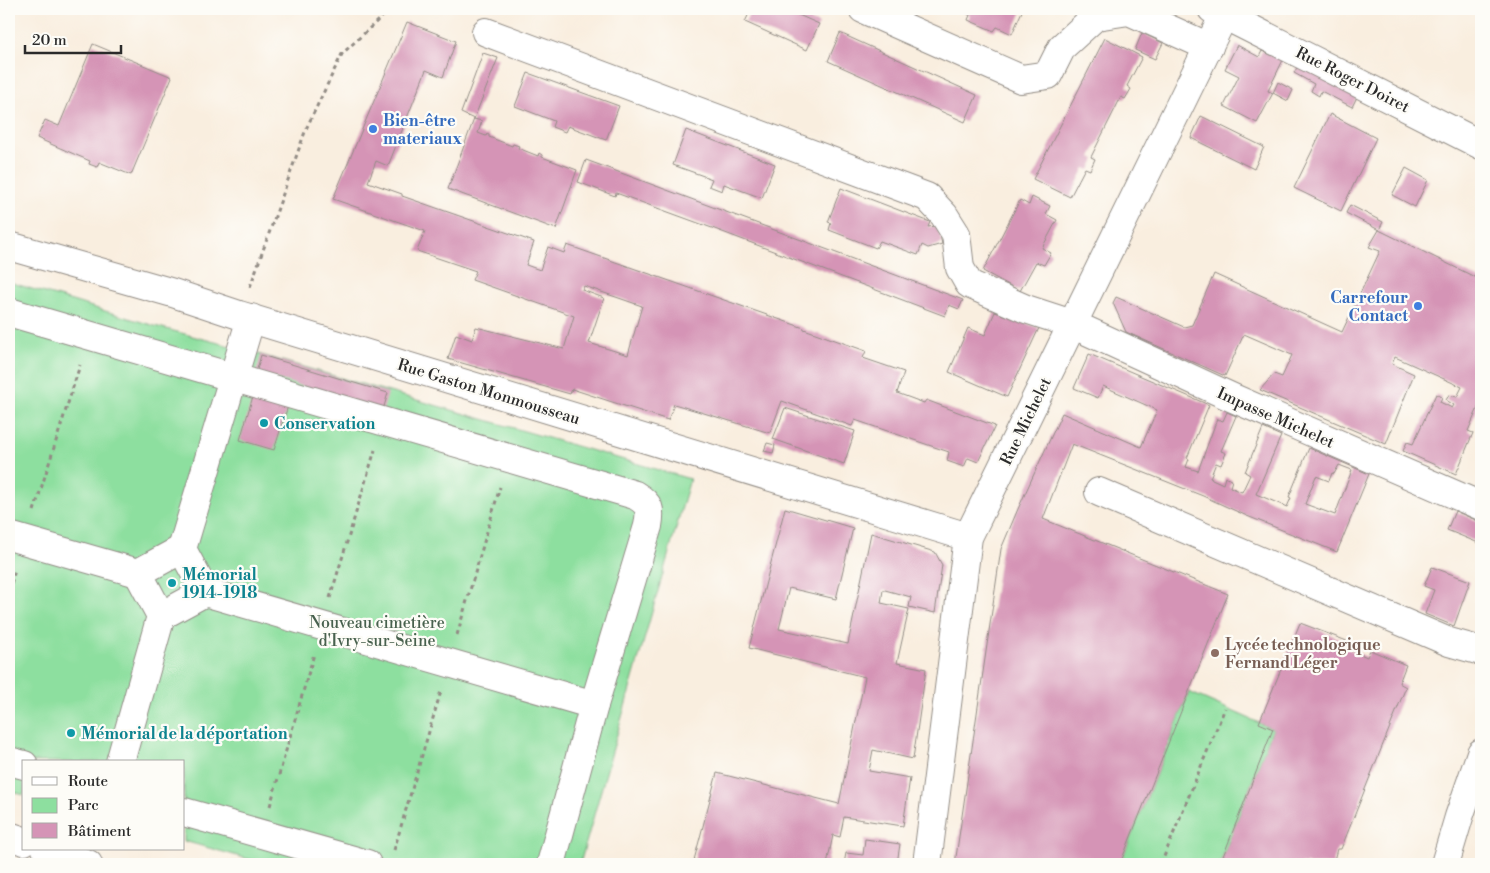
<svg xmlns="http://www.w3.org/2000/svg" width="1490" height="873" font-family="'Libre Bodoni',serif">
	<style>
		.green { fill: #8ddf9f; stroke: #5c8565 }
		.building { fill: #d594b6; fill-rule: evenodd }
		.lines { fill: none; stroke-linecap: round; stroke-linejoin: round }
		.minor-casing { stroke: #928c85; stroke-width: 30 }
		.path { stroke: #928c85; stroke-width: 3; stroke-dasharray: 4 4; stroke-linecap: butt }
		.minor { stroke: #fff; stroke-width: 28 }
		.shop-dot { fill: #3f7fe0; stroke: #fdfcf7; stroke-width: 2 }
		.culture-dot { fill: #0f9aa8; stroke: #fdfcf7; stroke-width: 2 }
		.education-dot { fill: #8d6e63; stroke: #fdfcf7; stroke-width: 2 }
		.labels { text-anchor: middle; stroke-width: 4.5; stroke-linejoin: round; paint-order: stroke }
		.street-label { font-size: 16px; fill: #2b2b2b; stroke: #fdfcf7 }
		.shop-label { font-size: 16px; font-weight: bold; fill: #366cbe; stroke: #fdfcf7; text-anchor: start }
		.culture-label { font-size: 16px; font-weight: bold; fill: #0d838f; stroke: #fdfcf7; text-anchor: start }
		.park-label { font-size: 16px; fill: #48614e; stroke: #fdfcf7 }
		.education-label { font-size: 16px; font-weight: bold; fill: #785e54; stroke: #fdfcf7; text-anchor: start }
	</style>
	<rect width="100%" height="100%" fill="#fdfcf7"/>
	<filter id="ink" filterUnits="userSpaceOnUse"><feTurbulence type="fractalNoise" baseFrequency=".02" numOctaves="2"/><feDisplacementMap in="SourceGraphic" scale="10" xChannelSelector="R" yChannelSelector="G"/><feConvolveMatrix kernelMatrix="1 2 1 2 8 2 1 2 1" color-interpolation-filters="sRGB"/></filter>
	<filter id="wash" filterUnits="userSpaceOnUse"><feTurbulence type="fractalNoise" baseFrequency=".0096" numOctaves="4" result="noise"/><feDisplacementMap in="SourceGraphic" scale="20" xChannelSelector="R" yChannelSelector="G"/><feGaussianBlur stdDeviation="1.12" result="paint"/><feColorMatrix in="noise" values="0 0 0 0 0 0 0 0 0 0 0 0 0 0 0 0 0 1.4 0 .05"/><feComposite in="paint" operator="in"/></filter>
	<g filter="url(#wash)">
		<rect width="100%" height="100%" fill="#f9eedf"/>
		<g class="green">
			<polygon points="9,282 155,326 241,349 690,479 580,864 266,864 184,841 184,762 24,762 24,795 9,791"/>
			<polygon points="1189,692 1273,729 1220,864 1120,864"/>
		</g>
		<g id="blocks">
			<g class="building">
				<polygon points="751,9 785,9 819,24 807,50 745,22"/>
				<polygon points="957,9 1023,9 1012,34 997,27 994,31 968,20 970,15"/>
				<path d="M407,22L456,41L443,77L426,70L388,166L376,161L368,182L402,194V196L534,242L526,265L540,270L548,247L564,253L567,245L804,328V329L866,351L863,358L904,372L897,393L924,403L926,400L995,426L978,462L968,458L964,467L947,461L949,452L855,420L852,426L782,401L770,433L674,404L668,420L572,389L570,394L448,359L456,334L472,340L476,327L564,349L574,316L472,280L476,271L417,251L425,231L333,199ZM584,286L642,306L628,355L589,343L604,298L582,290Z"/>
				<polygon points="840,33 977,95 965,122 828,61"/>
				<polygon points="1142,33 1163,43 1155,59 1135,50"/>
				<polygon points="1105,38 1142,57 1127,86 1131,89 1125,99 1121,97 1091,157 1095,159 1090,170 1085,168 1070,197 1033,179"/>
				<polygon points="93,44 172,77 131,175 99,162 97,167 89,164 90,161 37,138 45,120 59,126"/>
				<polygon points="1237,45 1259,57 1262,51 1283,60 1268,91 1273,93 1257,123 1224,106 1239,76 1225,69"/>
				<polygon points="483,53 498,58 474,119 461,113"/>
				<polygon points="1301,60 1360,91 1352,107 1321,91 1319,96 1311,91 1314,84 1294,73"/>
				<polygon points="528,73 619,106 606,140 568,126 565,132 552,127 554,121 515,106"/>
				<polygon points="1278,82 1293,90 1288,101 1273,93"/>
				<polygon points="1330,114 1376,138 1341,211 1294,188"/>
				<polygon points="1201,116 1264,147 1254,169 1191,138"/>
				<polygon points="474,119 482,121 478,133 486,136 487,134 489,135 489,137 512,146 513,144 519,146 518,148 538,156 539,153 542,155 542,157 577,170 556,229 448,189"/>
				<polygon points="686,130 775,164 762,198 724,184 722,191 709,186 712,179 673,165"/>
				<polygon points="586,160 963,300 959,309 949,305 945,316 712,228 616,193 615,196 578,182"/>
				<polygon points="1406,168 1428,180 1415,207 1392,195"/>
				<polygon points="841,188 930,222 928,227 936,226 938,227 942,244 928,248 922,245 918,255 880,241 876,248 829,230 831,223 828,222"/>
				<polygon points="1032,197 1050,206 1046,214 1057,220 1042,248 1051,253 1044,265 1036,262 1020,291 983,271 1020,200 1029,205"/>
				<polygon points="1350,205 1383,222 1379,230 1346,213"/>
				<polygon points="1379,230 1481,280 1481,401 1468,431 1473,433 1456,474 1403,451 1407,442 1413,444 1436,394 1442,397 1440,402 1452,408 1454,405 1446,400 1449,395 1457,397 1462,387 1395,357 1392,364 1414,374 1386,444 1260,390 1274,374 1282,377 1292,355 1244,334 1225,376 1126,332 1113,303 1116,297 1184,327 1192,325 1214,274 1342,332 1380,251 1369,247"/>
				<polygon points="995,312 1039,328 1007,397 949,372 968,328 985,335"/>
				<path d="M1089,354L1209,405L1187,458L1189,459L1186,467L1198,471L1217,419L1223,421L1227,412L1236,416L1221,451L1226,453L1221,465L1216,463L1210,478L1223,484L1225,477L1232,480L1230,487L1242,492L1250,475L1245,472L1263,428L1281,436L1256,494L1287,507L1291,498L1289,497L1309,448L1369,474L1337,552L1247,516L1203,496L1072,444L1043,519L1228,594L1120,864H955L1001,549L1018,509L1062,413L1141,447L1157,410L1103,386L1098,398L1074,388ZM1339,465L1352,470L1335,515L1305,504L1316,476L1329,481L1332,473L1334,474Z"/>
				<polygon points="261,355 388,393 383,410 256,373"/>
				<polygon points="253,396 288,406 274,450 240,440"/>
				<polygon points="785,408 855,431 844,464 773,439"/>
				<polygon points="767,443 775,445 773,453 764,451"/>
				<polygon points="785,508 853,528 836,599 789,588 779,629 848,644 871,533 935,552 942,565 935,613 909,607 911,597 885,590 883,590 881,603 909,609 897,663 926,669 913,759 873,750 869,771 910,778 903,826 844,817 840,837 833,835 827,864 693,864 717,773 839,804 865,677 749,648"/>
				<polygon points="1455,511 1478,521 1481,529 1481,544 1447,530"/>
				<polygon points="1432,567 1470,581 1454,626 1425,614 1434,590 1424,586"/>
				<polygon points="1300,623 1352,643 1350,650 1367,657 1370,650 1406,665 1399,683 1406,687 1341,849 1337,849 1333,864 1220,864 1273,729 1259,723"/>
				<polygon points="865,839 900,844 897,864 844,864 846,853 863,855"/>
			</g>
		</g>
	</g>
	<g filter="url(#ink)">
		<use href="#blocks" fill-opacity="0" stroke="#928c85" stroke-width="1"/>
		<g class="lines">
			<g class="minor-casing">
				<g id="minor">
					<polyline points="863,9 1021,79 1048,75 1062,47 1096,16 1129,11 1209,47"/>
					<polyline points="1212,9 1481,145"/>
					<polyline points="486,32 927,197 944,215 956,234 960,268 969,284 1026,309 1072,324 1233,398 1481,506"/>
					<polyline points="9,246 173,293 239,315 968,537"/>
					<path d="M9,312L635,495C650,504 651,509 648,526L594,705L551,864"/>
					<polyline points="1099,492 1449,642 1481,651"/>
					<polyline points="9,536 138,573"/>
					<polyline points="182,549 251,318"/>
					<polyline points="205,592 161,616 138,573 182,549 205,592 594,705"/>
					<polyline points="9,761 24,765"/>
					<polyline points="120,762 161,616"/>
					<polyline points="184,812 367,864"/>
					<polyline points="9,836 24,841"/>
					<polyline points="46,849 88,864"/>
					<polyline points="927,864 968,537 1227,9"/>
					<polyline points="1445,864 1459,817 1481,753"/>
				</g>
			</g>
			<g class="path">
				<polyline points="250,287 306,129 342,54 390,9"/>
				<polyline points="34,511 80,365"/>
				<polyline points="9,591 15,570"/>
				<polyline points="330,598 375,450"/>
				<polyline points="457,635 500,487"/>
				<polyline points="270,806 314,654"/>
				<polyline points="394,850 441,691"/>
				<polyline points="1161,864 1225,708"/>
			</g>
			<use href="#minor" class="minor"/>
		</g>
	</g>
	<g class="shop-dot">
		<circle cx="373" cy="129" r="5"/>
		<circle cx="1418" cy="306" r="5"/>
	</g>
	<g class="culture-dot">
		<circle cx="264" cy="423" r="5"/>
		<circle cx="172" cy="583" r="5"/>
		<circle cx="71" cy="733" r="5"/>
	</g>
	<circle class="education-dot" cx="1215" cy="653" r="5"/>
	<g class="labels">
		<g class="street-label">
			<text transform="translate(1353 79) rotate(27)" y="6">Rue Roger Doiret</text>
			<text transform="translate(489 391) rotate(17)" y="6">Rue Gaston Monmousseau</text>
			<text transform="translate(1276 417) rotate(24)" y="6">Impasse Michelet</text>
			<text transform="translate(1025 421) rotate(-64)" y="6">Rue Michelet</text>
		</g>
		<g class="shop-label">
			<text x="383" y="126">Bien-être<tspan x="383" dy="18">materiaux</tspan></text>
			<text x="1408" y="303" text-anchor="end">Carrefour<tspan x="1408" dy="18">Contact</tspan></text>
		</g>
		<g class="culture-label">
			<text x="274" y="429">Conservation</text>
			<text x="182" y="580">Mémorial<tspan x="182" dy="18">1914-1918</tspan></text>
			<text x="81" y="739">Mémorial de la déportation</text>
		</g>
		<g class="park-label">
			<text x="377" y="628">Nouveau cimetière<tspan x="377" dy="18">d'Ivry-sur-Seine</tspan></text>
		</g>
		<g class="education-label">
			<text x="1225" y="650">Lycée technologique<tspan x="1225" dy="18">Fernand Léger</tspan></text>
		</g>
	</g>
	<rect width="1490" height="873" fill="none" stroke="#fdfcf7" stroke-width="30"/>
	<rect x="22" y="760" width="162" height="90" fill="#fdfcf7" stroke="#a9a8a5"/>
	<rect x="32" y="777" width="25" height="8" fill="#ffffff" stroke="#a9a8a5"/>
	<text x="68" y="786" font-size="15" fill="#2b2b2b">Route</text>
	<rect x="32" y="798" width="25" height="15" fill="#8ddf9f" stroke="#a9a8a5"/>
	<text x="68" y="810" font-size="15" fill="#2b2b2b">Parc</text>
	<rect x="32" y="823" width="25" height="15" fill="#d594b6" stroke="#a9a8a5"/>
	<text x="68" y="836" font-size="15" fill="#2b2b2b">Bâtiment</text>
	<path d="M25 45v8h96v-8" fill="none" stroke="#2b2b2b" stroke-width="2.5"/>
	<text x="32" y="45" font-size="15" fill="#2b2b2b" stroke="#fdfcf7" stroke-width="4" paint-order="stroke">20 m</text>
</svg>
